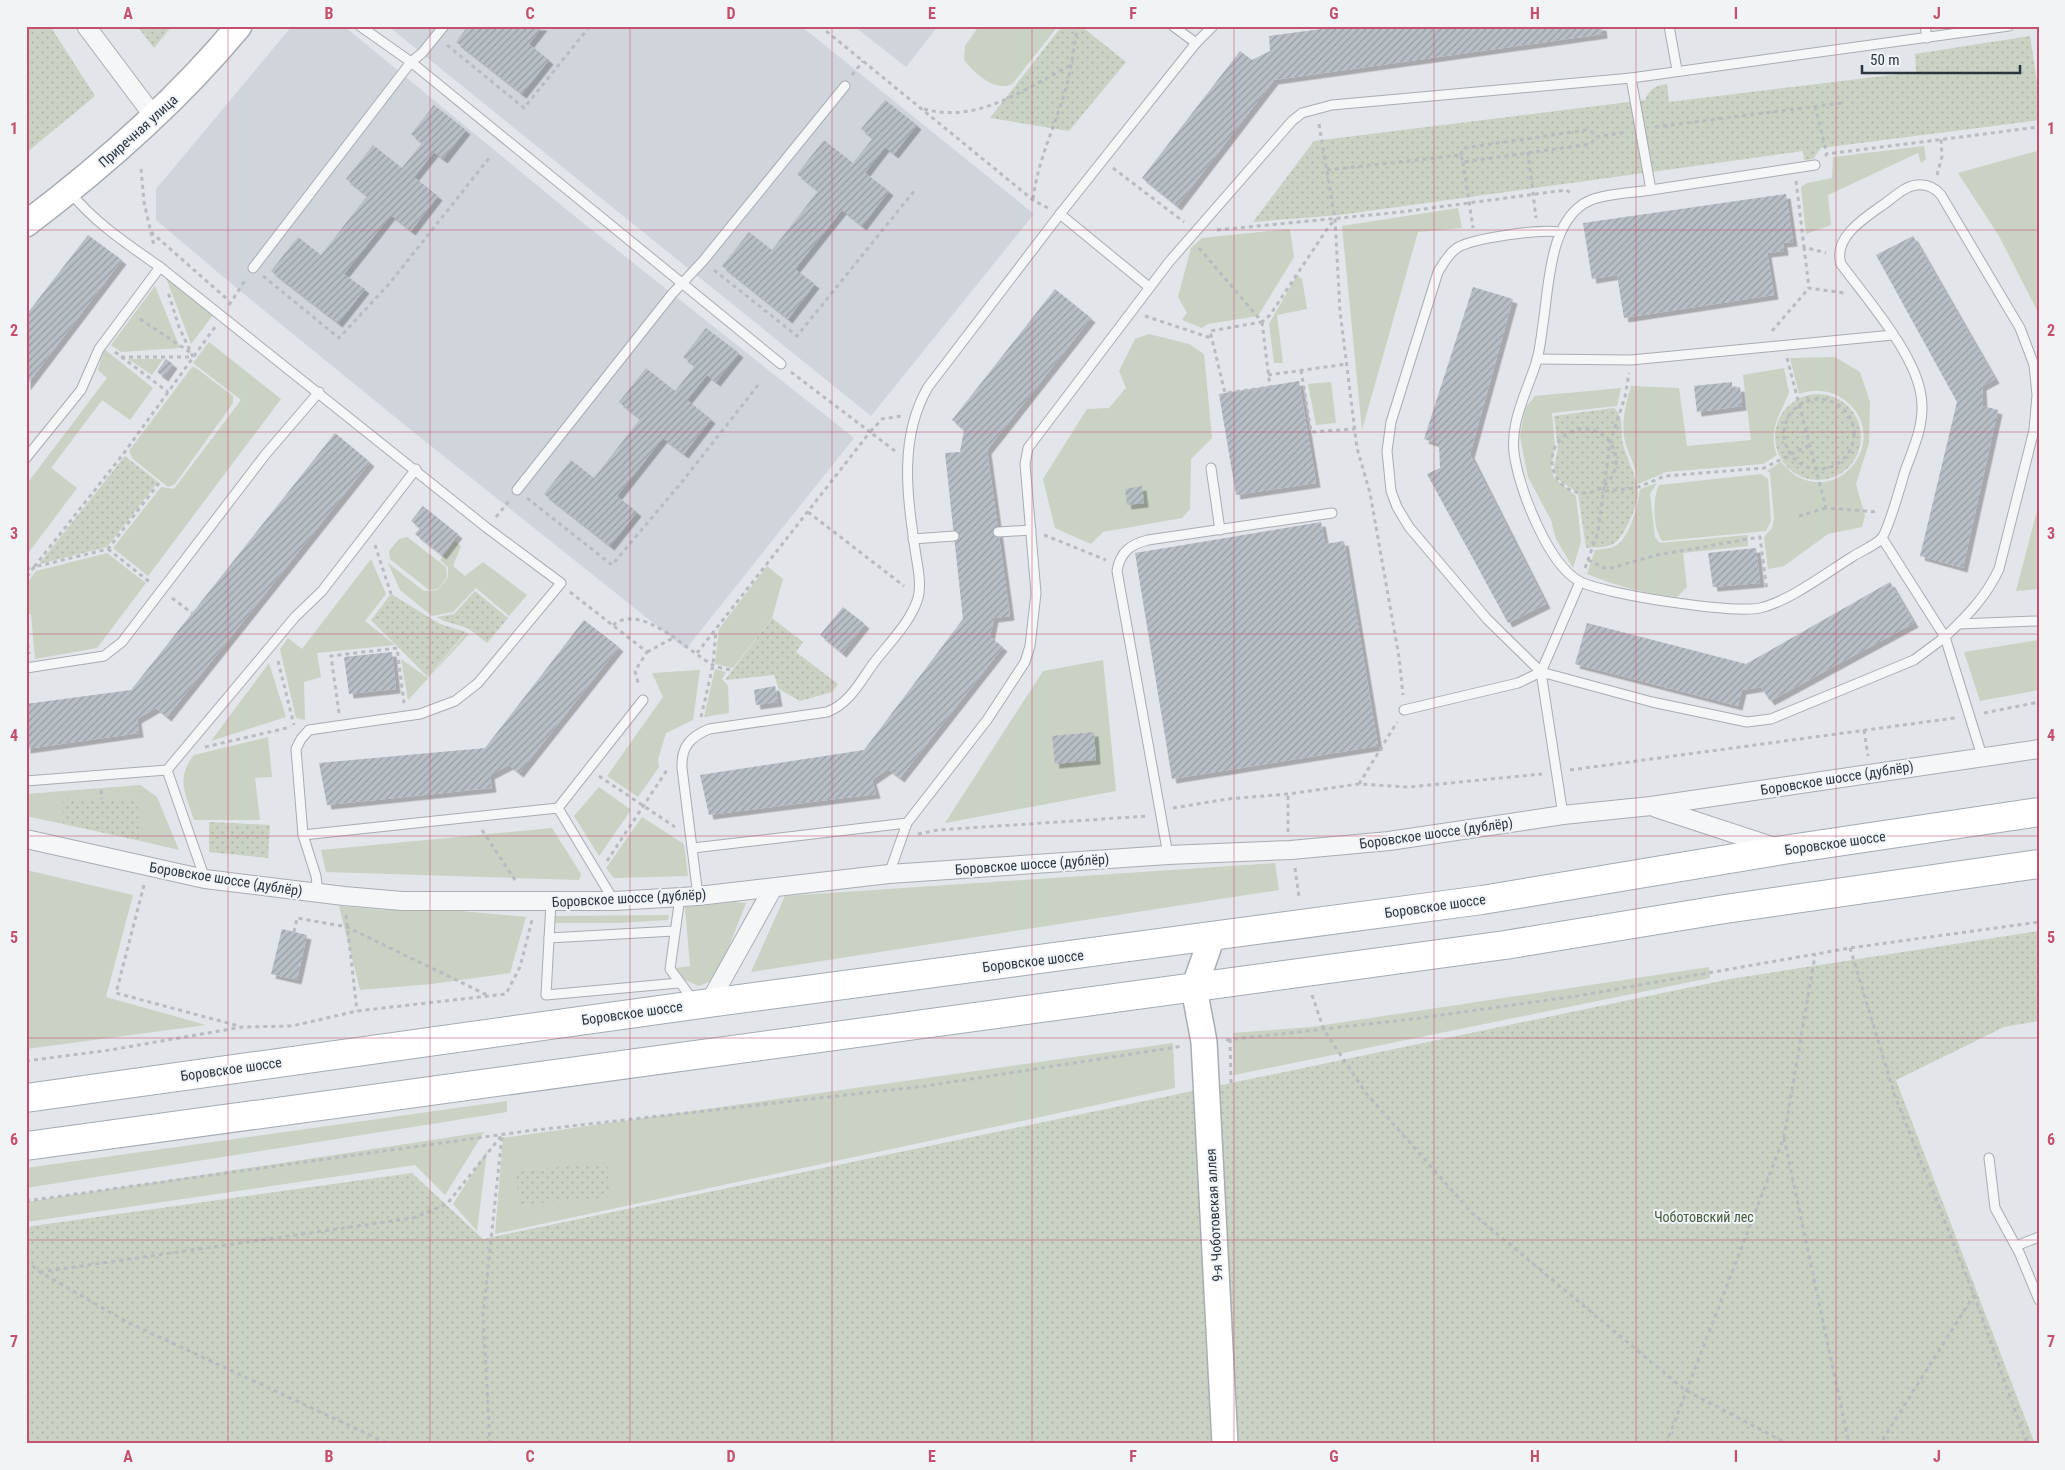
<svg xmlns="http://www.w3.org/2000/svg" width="2065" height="1470" font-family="'Roboto Condensed',sans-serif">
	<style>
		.built { fill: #d0d5db }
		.grass { fill: #c9d2c3 }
		.park { fill: url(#park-dots) }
		.building { fill: url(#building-hatch); filter: url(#shadow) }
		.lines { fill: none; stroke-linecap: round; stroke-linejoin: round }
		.lane-casing { stroke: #a7adb3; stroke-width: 11 }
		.street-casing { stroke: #a7adb3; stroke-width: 20 }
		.secondary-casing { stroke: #a7adb3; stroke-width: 28 }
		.primary-casing { stroke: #a2abb4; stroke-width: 30 }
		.path { stroke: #b8bcc1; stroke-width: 3; stroke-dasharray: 4 4; stroke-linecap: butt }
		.lane { stroke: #f4f6f8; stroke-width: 9 }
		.street { stroke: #f4f6f8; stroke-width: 18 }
		.secondary { stroke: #fff; stroke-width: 25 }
		.primary { stroke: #fff; stroke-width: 28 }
		.grid { fill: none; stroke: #c5506e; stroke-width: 1; stroke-opacity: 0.55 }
		.labels { text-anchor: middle; stroke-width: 4; stroke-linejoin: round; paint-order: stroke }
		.street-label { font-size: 14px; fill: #2b3540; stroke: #f1f4f7 }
		.park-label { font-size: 14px; fill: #435b39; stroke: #f1f4f7 }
		.neatline { fill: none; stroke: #c5506e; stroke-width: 2 }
		.grid-label { font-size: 16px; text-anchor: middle; font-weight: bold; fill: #c5506e }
	</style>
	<defs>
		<pattern id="park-dots" width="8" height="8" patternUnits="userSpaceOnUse" patternTransform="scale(1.25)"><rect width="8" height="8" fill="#c9d2c3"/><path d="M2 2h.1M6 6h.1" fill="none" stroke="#adb5a9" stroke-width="1.8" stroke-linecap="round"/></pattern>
		<pattern id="building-hatch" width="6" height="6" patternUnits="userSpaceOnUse" patternTransform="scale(1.25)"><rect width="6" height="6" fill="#b9bfc6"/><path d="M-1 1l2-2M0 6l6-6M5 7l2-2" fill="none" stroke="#979ca2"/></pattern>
		<filter id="shadow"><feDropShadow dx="4.5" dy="4.5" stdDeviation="0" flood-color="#0004"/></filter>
	</defs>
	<rect width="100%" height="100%" fill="#e2e5e9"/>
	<g class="built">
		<polygon points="292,26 344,26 578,219 854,438 686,649 411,430 239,290 156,220 156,189"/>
		<polygon points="388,26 801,26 1034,214 871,416"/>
		<polygon points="854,26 938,26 906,67"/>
	</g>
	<g class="grass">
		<path d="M979,26H1058L1013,83C997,94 974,73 964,60L965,46Z"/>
		<polygon points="1924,146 1926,159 1921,163 1918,153 1828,195 1831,225 1806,234 1801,187 1807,183 1832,178 1833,157"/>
		<polygon points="2037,151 2039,164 2039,314 1999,236 1958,173"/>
		<polygon points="1458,208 1462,228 1418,232 1362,430 1342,226"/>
		<polygon points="1290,229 1294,257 1258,316 1208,324 1202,328 1182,320 1187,313 1178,297 1191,248 1202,238"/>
		<polygon points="165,275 213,315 191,344"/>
		<polygon points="1297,275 1302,279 1307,309 1277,315 1283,363 1274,363 1269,324"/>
		<polygon points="155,286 180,348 121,352 111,345"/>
		<polygon points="1149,334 1189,344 1204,354 1212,438 1191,459 1190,509 1182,518 1103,532 1091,544 1055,528 1043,479 1087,409 1109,408 1126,388 1119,371 1135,339"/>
		<polygon points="209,342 281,399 148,576 113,548 161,487 174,489 241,400 193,363"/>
		<polygon points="104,349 153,388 130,420 102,400 51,468 77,488 26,556 26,485 107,378 98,370"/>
		<path d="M1835,357L1860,372L1870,402L1869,443L1856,484L1865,516L1862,527L1828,534L1784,566L1768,569L1764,537L1772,528L1774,518L1770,473L1767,471L1781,462C1786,467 1792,474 1798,477C1846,501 1889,436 1846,401C1832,390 1816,388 1799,394L1790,358Z"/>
		<polygon points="128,359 163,359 152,375"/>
		<polygon points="192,367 196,368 233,396 233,403 175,484 168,487 133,459 129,451"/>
		<path d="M1784,368L1789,392C1781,414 1767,430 1777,455L1763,464L1666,472L1636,485C1638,464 1627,456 1624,436C1622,418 1626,403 1631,386L1679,388L1687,446L1751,440L1743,375Z"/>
		<polygon points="1331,382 1336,423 1316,425 1308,384"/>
		<polygon points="1621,388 1617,406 1552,413 1555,447 1551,467 1554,478 1576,496 1581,541 1573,568 1556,539 1551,520 1528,477 1520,437 1525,408 1535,396"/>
		<path d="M1761,474L1768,479L1771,521L1766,531L1662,541C1653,528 1652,499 1659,485Z"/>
		<path d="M1657,483L1650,494L1655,537L1660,543L1748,535V546L1683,553L1687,587L1677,597C1645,594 1617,586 1587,574L1595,550C1601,549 1610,549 1615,546C1630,539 1638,504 1640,489Z"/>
		<polygon points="2039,503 2039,589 2016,591"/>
		<polygon points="407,537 446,567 447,577 438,589 429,590 390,559 389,551 399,539"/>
		<polygon points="455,541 461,546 453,566 465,576 483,562 527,595 509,616 476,588 453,612 432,616 400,590 388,563 424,591 438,590 448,577 448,567 440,560"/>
		<polygon points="107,553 146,583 97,648 35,659 31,614 26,614 26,584 36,571"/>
		<polygon points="371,559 386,594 365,621 395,645 317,653 321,677 304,682 305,720 296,718 280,649 288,638 302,649"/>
		<polygon points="767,566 783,579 772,618 733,668 715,664 719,629"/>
		<polygon points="467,632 469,634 408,700 401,659 428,678"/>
		<polygon points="2039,640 2039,690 1980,701 1964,652"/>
		<polygon points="1103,660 1116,791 945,823 1043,671"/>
		<polygon points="269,663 286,717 211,741"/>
		<polygon points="715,669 726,672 722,679 728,686 729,713 704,717"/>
		<polygon points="700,670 693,720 666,733 658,759 659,767 638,797 607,776 663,697 652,673"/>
		<path d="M268,737L272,777L255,778L260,820H194C186,795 175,779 194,755Z"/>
		<polygon points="140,785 157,797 179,850 141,841 136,799 63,798 63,824 26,816 26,794"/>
		<polygon points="599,787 631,810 599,856 574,816"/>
		<polygon points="642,817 684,844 688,876 614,878 606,868"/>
		<polygon points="552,828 581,874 579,880 326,872 321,850"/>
		<polygon points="1275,863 1279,890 751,972 785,896"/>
		<polygon points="26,870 133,895 106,997 206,1025 26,1049"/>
		<polygon points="735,902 746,903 719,972 711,981 699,986 685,980 675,968 690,966 685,907"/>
		<polygon points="339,906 385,910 439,909 526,917 510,973 432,984 360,990"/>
		<polygon points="669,915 668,920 617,923 551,923 553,916"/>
		<polygon points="1709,967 1710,978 1234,1075 1233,1033 1311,1027"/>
		<polygon points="1173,1043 1175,1088 495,1234 503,1138"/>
		<polygon points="507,1101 507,1112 26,1188 26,1168"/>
		<polygon points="484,1132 445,1195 415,1165 26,1222 26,1202"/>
		<polygon points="487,1151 477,1231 453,1204"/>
	</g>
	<g class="park">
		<polygon points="26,26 50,26 95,96 26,153"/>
		<polygon points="137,26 172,26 154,48"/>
		<polygon points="1062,26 1081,26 1126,62 1069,131 990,118"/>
		<path d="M2030,36L2039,95V120L1821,148L1813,159L1804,160L1803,151L1339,215L1253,222L1314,141L1645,100C1650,89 1654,86 1667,84L1669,102L1916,72L1915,54Z"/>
		<circle cx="1818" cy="437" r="43"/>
		<path d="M1614,408C1625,417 1620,432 1623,444C1627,461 1637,475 1638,493C1638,505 1624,538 1613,544C1606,548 1593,547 1586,548L1578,493L1556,478L1554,467L1558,448L1554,416Z"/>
		<polygon points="125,456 158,482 107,547 39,564"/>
		<polygon points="475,591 508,618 487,643 468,628 444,621 437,617 454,614"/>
		<polygon points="391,594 440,624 466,632 428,677 371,620"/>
		<polygon points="772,618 803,642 796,652 838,684 832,692 800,701 779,689 774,675 725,680"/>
		<polygon points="63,798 137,799 141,841 63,824"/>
		<polygon points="209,822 270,825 268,858 209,852"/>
		<polygon points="2039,931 2039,1021 2004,1027 1896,1080 2035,1444 26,1444 26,1227 412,1173 483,1239 1730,979"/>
		<polygon points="607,1163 610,1197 519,1205 516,1171"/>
	</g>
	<g class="building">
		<polygon points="468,26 543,26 529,44 549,60 522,94 456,42"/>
		<polygon points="1343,26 1602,26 1603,34 1274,80 1177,206 1142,178 1240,51 1252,60 1270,51 1269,36"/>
		<polygon points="885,100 917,125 894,154 885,147 865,173 889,191 862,226 842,210 795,269 815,284 788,319 722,266 749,232 772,250 818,191 797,174 824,140 853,163 873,138 861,129"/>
		<polygon points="434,105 466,130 443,159 434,152 414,177 438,196 411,231 391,215 344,274 365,289 338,323 271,271 298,237 321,255 367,196 346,179 373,145 402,168 422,143 411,134"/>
		<polygon points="1786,194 1793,242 1783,243 1784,251 1767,253 1774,295 1624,318 1617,275 1592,279 1583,223"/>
		<polygon points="88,235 122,260 26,386 26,315"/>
		<polygon points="1913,236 1995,379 1982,386 1983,406 1998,410 1963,568 1920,556 1957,402 1876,255"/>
		<polygon points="1473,287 1513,299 1470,454 1546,604 1508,623 1427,474 1440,468 1439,444 1424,439"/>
		<polygon points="1055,289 1091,318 987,450 1010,616 994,618 990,637 1003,647 900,778 888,769 872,780 876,794 709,815 700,775 864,750 963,619 945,453 960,452 964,430 952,420"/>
		<polygon points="706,328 739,353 716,382 707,375 687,400 711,419 684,454 663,438 617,496 637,512 610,546 544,494 571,460 594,478 640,419 619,402 646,368 675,391 695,366 683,357"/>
		<polygon points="166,359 173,364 164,377 157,372"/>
		<polygon points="1299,381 1316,483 1236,495 1219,394"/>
		<polygon points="1732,382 1732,388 1740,387 1742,406 1697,412 1694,386"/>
		<polygon points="335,433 370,462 167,717 156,708 137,719 139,733 26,749 26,704 131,690"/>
		<polygon points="1142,486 1144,503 1127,505 1125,489"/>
		<polygon points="423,506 458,534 442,555 415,534 420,528 411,521"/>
		<polygon points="1321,522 1325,544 1344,541 1378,746 1172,779 1135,553"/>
		<polygon points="1756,548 1760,583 1713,587 1708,553"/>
		<polygon points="1890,582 1914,623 1770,701 1761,687 1742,690 1738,706 1575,664 1587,623 1746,664"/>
		<polygon points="843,607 865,624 842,653 820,635"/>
		<polygon points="584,620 619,647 519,773 509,765 490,775 492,788 327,805 319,763 485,748"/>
		<polygon points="392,652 396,689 349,694 344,657"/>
		<polygon points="775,686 778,702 756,705 754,690"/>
		<polygon points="1094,732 1096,760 1055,764 1052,736"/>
		<polygon points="282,929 307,935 297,980 271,974"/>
	</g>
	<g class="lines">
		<g class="lane-casing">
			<g id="lane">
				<polyline points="360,26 411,62 781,364"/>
				<polyline points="1669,26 1677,70"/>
				<polyline points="1925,26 1927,38"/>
				<polyline points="1196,43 1213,26"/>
				<polyline points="1631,78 1651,190 1815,165"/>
				<path d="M1651,190C1632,193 1609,193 1591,200C1549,217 1549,286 1543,324C1541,337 1540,351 1536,363C1526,394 1508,426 1515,459C1521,492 1548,564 1579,581C1602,594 1733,614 1760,608C1790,601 1826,573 1852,557C1861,551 1874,546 1881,539C1888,532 1901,484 1905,471C1915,444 1927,419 1920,390C1911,349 1866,298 1841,264C1832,236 1869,215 1887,202C1896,195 1906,186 1917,185C1928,184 1935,188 1941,195L2020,328L2034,365L2037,395L2034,430L1999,569C1986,597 1967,616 1945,637L1982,756"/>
				<polyline points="1060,214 1149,287"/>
				<path d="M1559,232C1539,229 1473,238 1457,248C1448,254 1443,264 1438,272L1391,422L1387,451L1391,491L1397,507L1409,527L1487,619L1541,672L1652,702L1747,722L1771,719L1914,660L1945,637L1882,538"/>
				<polyline points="160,267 487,528 561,583 478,683 455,701 420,714 309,730 301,739 296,749 303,835 316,876 318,893"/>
				<polyline points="253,268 411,62 422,53 444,26"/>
				<polyline points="1537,359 1631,360 1893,335"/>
				<path d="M26,458L81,390L99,349L160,267C127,244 95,223 70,192"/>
				<polyline points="1211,468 1220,530"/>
				<polyline points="517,490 672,294 703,261 845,86"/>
				<polyline points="998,532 1031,530"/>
				<polyline points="913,539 954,536"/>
				<polyline points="1959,624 2037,621"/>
				<polyline points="26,668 104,656 122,642 265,455 319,392"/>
				<polyline points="1404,710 1518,683 1541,672"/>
				<polyline points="167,770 205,879"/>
				<polyline points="26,781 167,770 295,617 322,591 416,469"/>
				<polyline points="1563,815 1541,672 1580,582"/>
				<polyline points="303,835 558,808"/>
				<polyline points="693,848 907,823"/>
				<path d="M1168,855L1117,571C1120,552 1131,544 1148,540L1332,513"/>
				<polyline points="889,874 907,823 987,720 1025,662 1030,646 1036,593 1025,464 1028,448 1169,262 1292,121 1302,113 1332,105 1631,78 2009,26"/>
				<path d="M698,896L682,768C681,747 690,737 709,729L827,712C849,704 860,682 873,664C888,644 911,622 918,598C922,583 917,564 915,549C907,494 899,437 928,387L1060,214L1196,43L1173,26"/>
				<polyline points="680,897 670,969 693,1000"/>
				<polyline points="614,901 558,808 643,700"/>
				<polyline points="551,902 546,995 679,983"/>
				<polyline points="549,938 674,931"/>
				<polyline points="1989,1158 1995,1208 2019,1252 2039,1300"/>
				<polyline points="2016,1246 2039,1237"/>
			</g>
		</g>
		<g class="street-casing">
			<g id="street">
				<polyline points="86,26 155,118"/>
				<polyline points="1656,808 1778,848"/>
				<polyline points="26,839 205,879 344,896 402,901 614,901 698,896 889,874 1168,855 1291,850 1389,841 1563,815 1651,806 2039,749"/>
				<polyline points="709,1003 773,888"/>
			</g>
		</g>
		<g class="secondary-casing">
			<g id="secondary">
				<path d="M26,224C104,165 176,102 239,26"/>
				<polyline points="1212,937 1194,988 1204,1042 1225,1444"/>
			</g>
		</g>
		<g class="primary-casing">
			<g id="primary">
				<polyline points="26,1098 709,1003 1482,900 1783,850 2039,812"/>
				<polyline points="26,1146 1505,945 1725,909 2039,864"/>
			</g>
		</g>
		<g class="path">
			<polyline points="820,26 1033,200 1048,208"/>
			<polyline points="447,45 524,108 590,26"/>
			<polyline points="852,75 863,61"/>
			<polyline points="1815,106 1827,154"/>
			<path d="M924,109C977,124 1025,89 1071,65"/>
			<polyline points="1319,124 1335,219 1340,311 1357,448 1370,493 1399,657 1403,695"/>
			<polyline points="1655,127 1842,103"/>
			<polyline points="1528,152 1536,218"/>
			<polyline points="1461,155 1462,150 1464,148 1586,130 1592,132 1596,137"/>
			<polyline points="1825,156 1827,154 2039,127"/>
			<polyline points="1463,162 1473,228"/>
			<polyline points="1113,168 1184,222"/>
			<polyline points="141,169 144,202 154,246"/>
			<polyline points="1327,170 1461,155 1463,162 1591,144 1596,137 1627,132"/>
			<polyline points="1937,175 1942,156 1941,139"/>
			<polyline points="1796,181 1804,247 1826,253"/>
			<path d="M1033,199C1038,158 1057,123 1067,84C1072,65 1074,45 1078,26"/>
			<polyline points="1217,230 1401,212 1566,190 1572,194"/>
			<polyline points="151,232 227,299"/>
			<polyline points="1804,247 1809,288 1844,293"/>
			<polyline points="1199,248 1262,322 1270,315 1329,226 1335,220"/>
			<polyline points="714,270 797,336 915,190"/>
			<polyline points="263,276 339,338 389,284 490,157"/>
			<polyline points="229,305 246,279"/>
			<polyline points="1145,316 1211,338"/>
			<polyline points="140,319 191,353"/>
			<polygon points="1262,322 1270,387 1225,393 1210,331"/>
			<polyline points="1772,331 1809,288"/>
			<polyline points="115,352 168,392"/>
			<polyline points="121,357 193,357 179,327 168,292"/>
			<polyline points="1787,358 1826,508 1878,512"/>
			<polyline points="1301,370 1311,432 1354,429"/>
			<polyline points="1268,375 1347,364"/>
			<circle cx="1819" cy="434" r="35"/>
			<circle cx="1584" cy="461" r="32"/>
			<polyline points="895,451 870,432 882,419 901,416"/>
			<polyline points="159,483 108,549 34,567 124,453 215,327"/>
			<polyline points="1605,491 1636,488 1665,476 1764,468 1810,445"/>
			<polyline points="527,498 612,565 681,483 759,384"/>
			<polyline points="808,512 904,586"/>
			<polyline points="1799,516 1826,508"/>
			<polyline points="496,517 509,501"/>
			<polyline points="1044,535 1106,560"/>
			<polyline points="375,545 391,594"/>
			<polyline points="108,549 151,583"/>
			<polyline points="1588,560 1607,569 1657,555 1760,537 1767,591"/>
			<polyline points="1585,568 1598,532 1610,442 1625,397 1629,373"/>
			<polyline points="26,569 34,567 26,578"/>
			<polyline points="570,592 647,652 635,671 639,686"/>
			<polyline points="172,598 192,613"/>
			<path d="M613,625C642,602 687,651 713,665C718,668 726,669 731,670"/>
			<polyline points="26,628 29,654"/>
			<polyline points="647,652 673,638"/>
			<polyline points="697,653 870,432 791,372"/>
			<polyline points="278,661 294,725"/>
			<polyline points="339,713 331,656 397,648 404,703"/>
			<polyline points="1984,713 2039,702"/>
			<polyline points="701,717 713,665 716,630"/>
			<polyline points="1864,730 1868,756"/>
			<polyline points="205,747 291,727"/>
			<polyline points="1570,770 1955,718"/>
			<polyline points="599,776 675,827"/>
			<polyline points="1359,784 1397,722"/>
			<polyline points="101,790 102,799"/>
			<polyline points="1173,808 1227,799 1288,794 1359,784 1409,787 1542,774"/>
			<polyline points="482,830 517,883"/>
			<polyline points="1288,832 1288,794"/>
			<polyline points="918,834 938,830 1148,816"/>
			<polyline points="607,861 667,770"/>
			<polyline points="1295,868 1299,897"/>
			<polyline points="144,885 116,993 239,1026"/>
			<polyline points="346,915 357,1011"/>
			<polyline points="294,932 297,918 347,927 489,996"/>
			<polyline points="1850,948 1895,1096 1974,1295 1880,1444"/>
			<polyline points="1312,995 1324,1030 1366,1093 1472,1213 1685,1390 1788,1444"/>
			<polyline points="1230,1039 1231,1084"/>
			<polyline points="1226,1040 1413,1019 1577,996 1850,948 2039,922"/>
			<polyline points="26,1061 110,1050 242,1027 292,1026 357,1011 506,994 520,967 532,920"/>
			<polyline points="1784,1138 1849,1444"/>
			<polyline points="26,1201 527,1131 926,1086 1183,1046"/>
			<polyline points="26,1261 40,1272 127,1322 389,1444"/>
			<polyline points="40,1272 413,1218 447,1204 502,1135"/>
			<polyline points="1974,1295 2027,1444"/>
			<polyline points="490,1444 483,1315 502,1136"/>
			<polyline points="1666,1444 1784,1137 1815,955"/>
		</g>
		<use href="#lane" class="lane"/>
		<use href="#street" class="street"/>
		<use href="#secondary" class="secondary"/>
		<use href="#primary" class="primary"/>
	</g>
	<path class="grid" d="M228,26V1444M430,26V1444M630,26V1444M832,26V1444M1032,26V1444M1234,26V1444M1434,26V1444M1636,26V1444M1836,26V1444M26,230H2039M26,432H2039M26,634H2039M26,836H2039M26,1038H2039M26,1240H2039"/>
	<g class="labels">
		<g class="street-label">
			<text transform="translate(138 131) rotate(-42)" y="5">Приречная улица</text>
			<text transform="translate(1837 778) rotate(-9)" y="5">Боровское шоссе (дублёр)</text>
			<text transform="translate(1436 833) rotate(-8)" y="5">Боровское шоссе (дублёр)</text>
			<text transform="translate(1835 843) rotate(-8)" y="5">Боровское шоссе</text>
			<text transform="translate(1032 864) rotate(-4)" y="5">Боровское шоссе (дублёр)</text>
			<text transform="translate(226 879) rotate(9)" y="5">Боровское шоссе (дублёр)</text>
			<text transform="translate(629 898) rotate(-3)" y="5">Боровское шоссе (дублёр)</text>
			<text transform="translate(1435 906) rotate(-8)" y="5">Боровское шоссе</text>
			<text transform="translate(1033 961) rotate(-7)" y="5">Боровское шоссе</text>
			<text transform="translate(632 1013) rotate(-8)" y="5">Боровское шоссе</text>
			<text transform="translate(231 1069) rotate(-8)" y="5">Боровское шоссе</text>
			<text transform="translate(1214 1215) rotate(-93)" y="5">9-я Чоботовская аллея</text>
		</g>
		<g class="park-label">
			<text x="1704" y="1222">Чоботовский лес</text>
		</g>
	</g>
	<rect width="2065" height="1470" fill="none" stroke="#f1f4f7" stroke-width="55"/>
	<path d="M1862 65v8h158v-8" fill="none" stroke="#2b3540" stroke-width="2.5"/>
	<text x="1870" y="65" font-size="15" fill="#2b3540" stroke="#f1f4f7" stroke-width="4" paint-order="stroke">50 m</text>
	<rect x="28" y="28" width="2010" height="1414" class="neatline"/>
	<g class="grid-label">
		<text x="128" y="19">A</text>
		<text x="329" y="19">B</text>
		<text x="530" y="19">C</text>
		<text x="731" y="19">D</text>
		<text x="932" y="19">E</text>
		<text x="1133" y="19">F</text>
		<text x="1334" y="19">G</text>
		<text x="1535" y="19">H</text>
		<text x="1736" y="19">I</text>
		<text x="1937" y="19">J</text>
		<text x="14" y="134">1</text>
		<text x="2051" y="134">1</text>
		<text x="14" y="336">2</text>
		<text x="2051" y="336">2</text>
		<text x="14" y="539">3</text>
		<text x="2051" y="539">3</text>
		<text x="14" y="741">4</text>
		<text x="2051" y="741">4</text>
		<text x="14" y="943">5</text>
		<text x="2051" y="943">5</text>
		<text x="14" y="1145">6</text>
		<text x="2051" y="1145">6</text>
		<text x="14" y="1347">7</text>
		<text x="2051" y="1347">7</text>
		<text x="128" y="1462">A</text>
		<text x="329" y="1462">B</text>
		<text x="530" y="1462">C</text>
		<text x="731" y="1462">D</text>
		<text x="932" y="1462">E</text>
		<text x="1133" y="1462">F</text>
		<text x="1334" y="1462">G</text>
		<text x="1535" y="1462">H</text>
		<text x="1736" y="1462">I</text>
		<text x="1937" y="1462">J</text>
	</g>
</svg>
